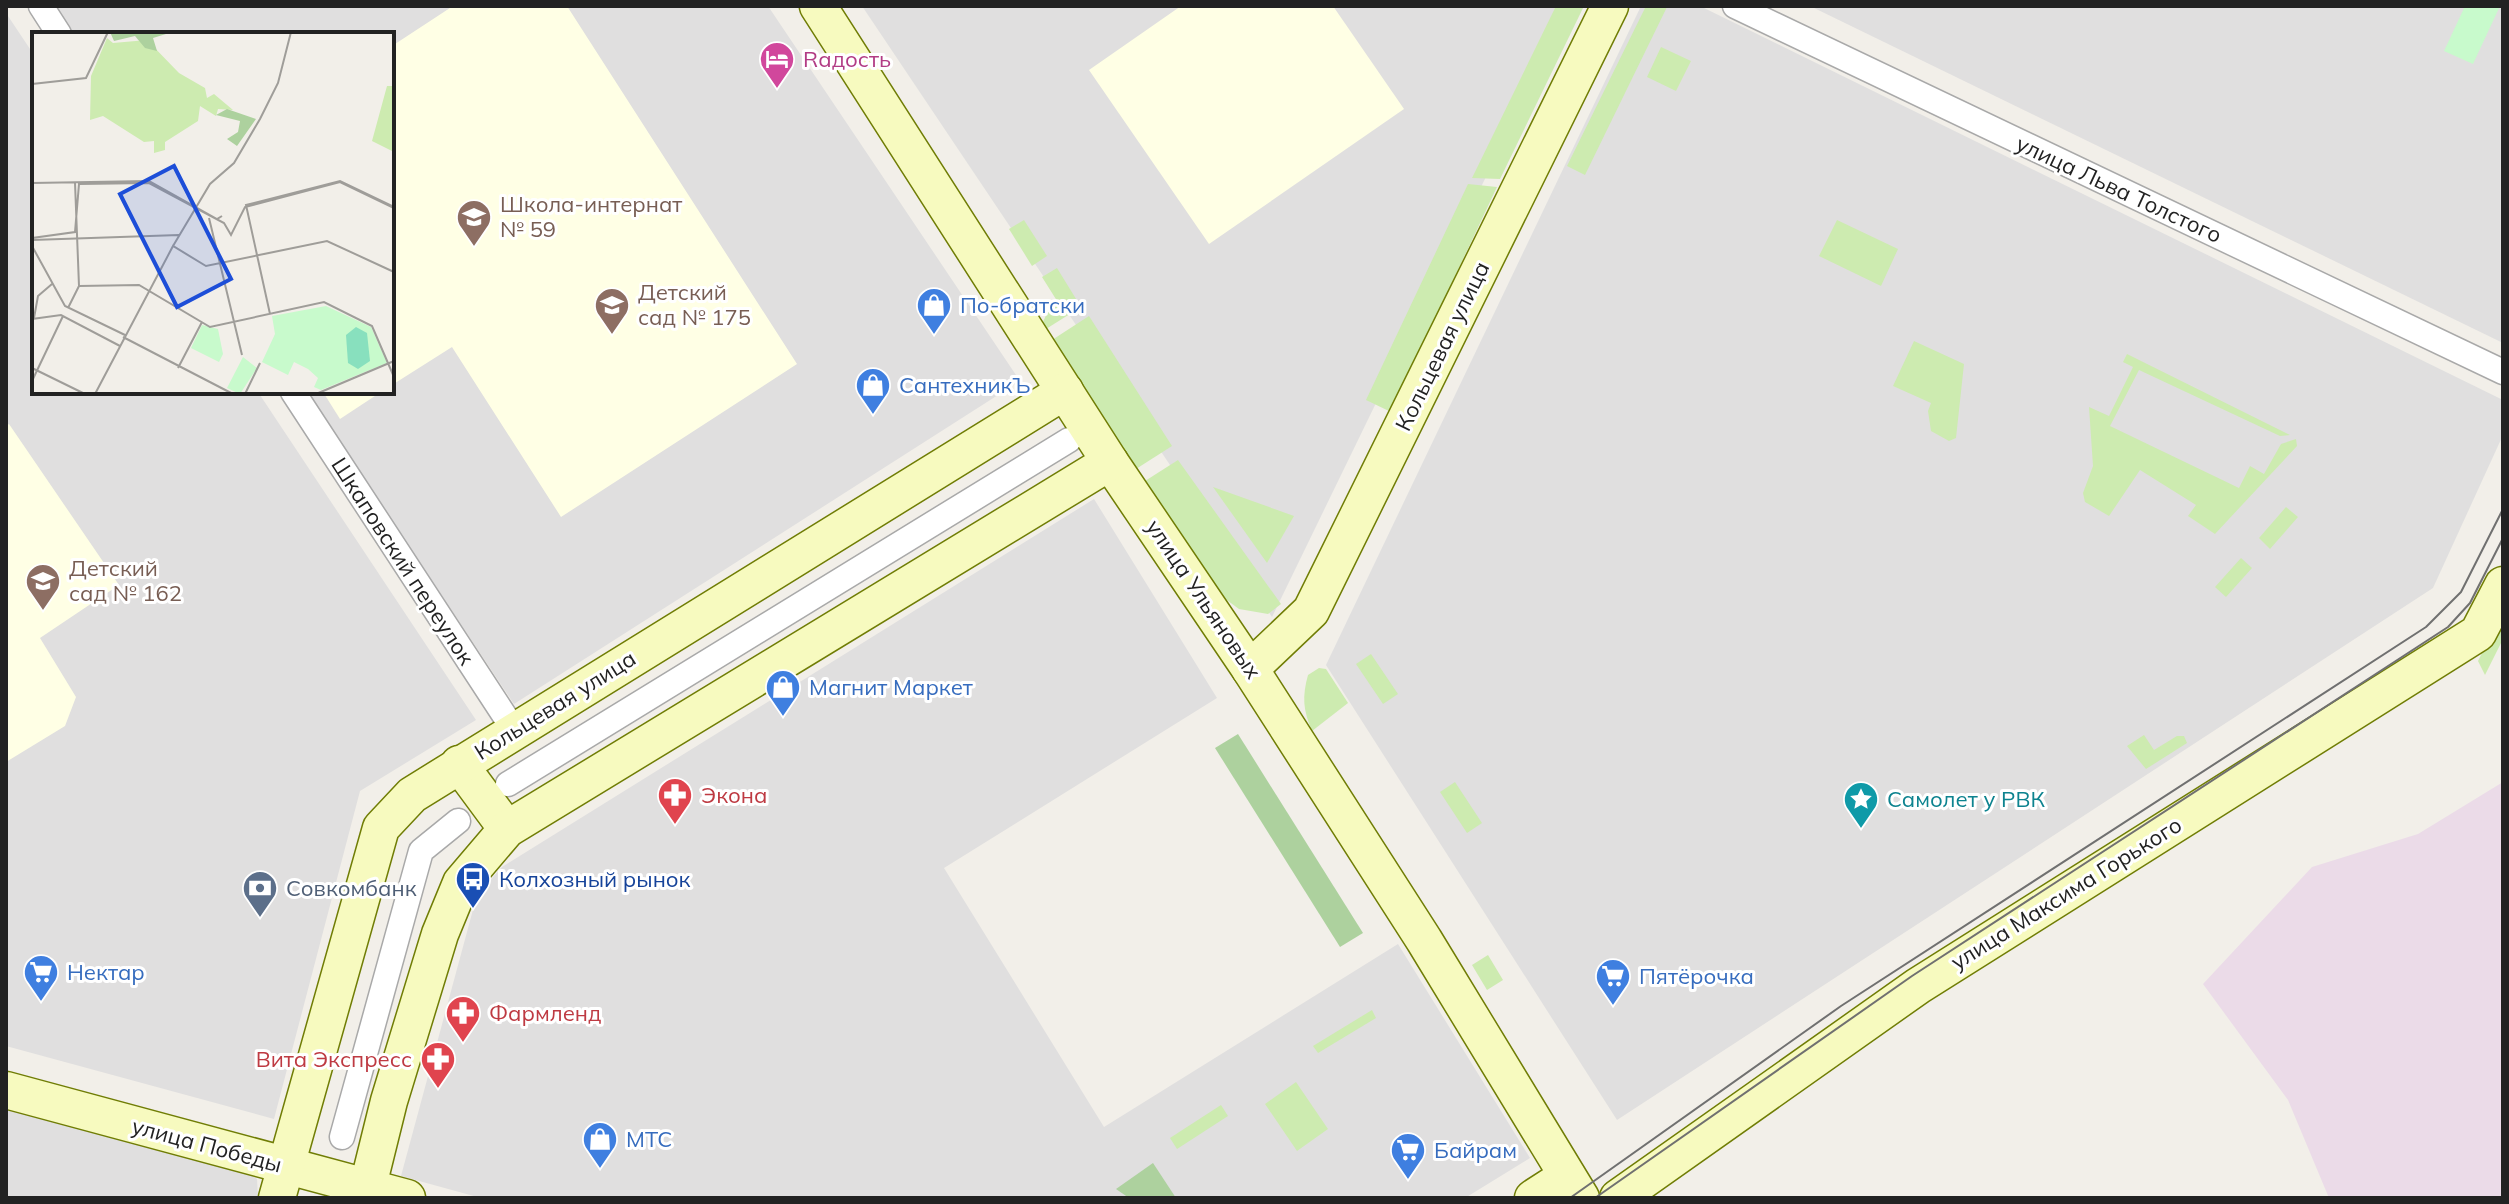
<svg xmlns="http://www.w3.org/2000/svg" width="2509" height="1204" font-family="Mulish,sans-serif">
	<style>
		.residential { fill: #e0dfdf }
		.industrial { fill: #ebdbe8 }
		.education { fill: #ffffe5 }
		.grass { fill: #cdebb0 }
		.forest { fill: #add19e }
		.park { fill: #c8facc }
		.lines { fill: none; stroke-linecap: round; stroke-linejoin: round }
		.street-casing { stroke: #a9a9a9; stroke-width: 27 }
		.secondary-casing { stroke: #707d05; stroke-width: 39 }
		.street { stroke: #fff; stroke-width: 24 }
		.secondary { stroke: #f7fabf; stroke-width: 36 }
		.tram { stroke: #707070; stroke-width: 2 }
		.labels { text-anchor: middle; stroke-width: 6; stroke-linejoin: round; paint-order: stroke }
		.hotel-label { font-size: 22px; fill: #b23c85; stroke: #fff; text-anchor: start }
		.street-label { font-size: 22px; fill: #222; stroke: #fff }
		.education-label { font-size: 22px; fill: #785e54; stroke: #fff; text-anchor: start }
		.shop-label { font-size: 22px; fill: #366cbe; stroke: #fff; text-anchor: start }
		.health-label { font-size: 22px; fill: #be3a42; stroke: #fff; text-anchor: start }
		.culture-label { font-size: 22px; fill: #0d838f; stroke: #fff; text-anchor: start }
		.transit-label { font-size: 22px; fill: #164399; stroke: #fff; text-anchor: start }
		.service-label { font-size: 22px; fill: #4e5e75; stroke: #fff; text-anchor: start }
		.inset-road { fill: none; stroke: #9f9d99; stroke-width: 2 }
		.view { fill: #1d4ed8; fill-opacity: 0.15; stroke: #1d4ed8; stroke-width: 4 }
		.inset-edge { fill: none; stroke: #222; stroke-width: 4 }
	</style>
	<rect width="100%" height="100%" fill="#f2efe9"/>
	<g class="residential">
		<polygon points="49,6 768,6 1020,381 514,704 306,392 392,392 392,34 68,34"/>
		<polygon points="862,6 1569,6 1272,617"/>
		<polygon points="1641,6 1700,6 2503,400 2503,435 2433,588 1617,1120 1326,665"/>
		<polygon points="1810,6 2503,6 2503,343"/>
		<polygon points="6,13 34,55 34,392 258,392 476,720 360,791 274,1119 6,1046"/>
		<polygon points="1094,499 1217,698 944,868 1104,1127 1398,944 1530,1158 1465,1198 481,1198 401,1176 477,895 502,867"/>
		<polygon points="6,1106 241,1167 257,1179 258,1198 6,1198"/>
	</g>
	<polygon class="industrial" points="2503,782 2503,1198 2329,1198 2288,1100 2203,984 2312,867 2418,834"/>
	<g class="education">
		<polygon points="453,6 567,6 797,364 561,517 452,347 392,385 392,46"/>
		<polygon points="1181,6 1333,6 1404,109 1209,244 1089,70"/>
		<polygon points="323,392 381,392 340,419"/>
		<polygon points="9,424 119,585 40,638 76,697 65,726 6,762 6,426"/>
	</g>
	<g class="grass">
		<polygon points="1556,6 1584,6 1500,179 1472,178"/>
		<polygon points="1646,6 1667,7 1585,175 1567,166"/>
		<polygon points="1661,47 1691,61 1676,91 1647,77"/>
		<polygon points="1468,184 1497,187 1391,412 1366,400"/>
		<polygon points="1024,220 1047,256 1032,266 1009,229"/>
		<polygon points="1837,220 1898,249 1881,286 1819,256"/>
		<polygon points="1057,268 1081,307 1046,329 1043,322 1047,313 1059,304 1042,277"/>
		<polygon points="1089,316 1172,446 1136,469 1052,340"/>
		<polygon points="1914,341 1964,364 1956,438 1949,441 1931,431 1928,411 1931,403 1893,386"/>
		<polygon points="2127,354 2290,435 2280,436 2139,370 2110,426 2239,488 2250,466 2264,474 2281,444 2296,439 2297,446 2215,534 2188,516 2196,505 2140,470 2109,516 2085,502 2083,493 2093,466 2089,407 2109,416 2133,367 2123,362"/>
		<polygon points="1178,460 1281,604 1268,614 1239,609 1224,598 1145,481"/>
		<polygon points="1213,487 1294,516 1267,563"/>
		<polygon points="2286,507 2298,517 2270,549 2259,538"/>
		<polygon points="2241,558 2252,568 2226,597 2215,587"/>
		<polygon points="2503,611 2503,639 2485,675 2478,661"/>
		<polygon points="1371,654 1398,694 1383,704 1356,664"/>
		<path d="M1319,668L1326,669L1348,703L1312,731C1303,710 1302,697 1308,675Z"/>
		<polygon points="2144,735 2154,750 2177,736 2184,736 2187,743 2146,769 2127,746"/>
		<polygon points="1455,782 1482,823 1467,833 1440,792"/>
		<polygon points="1488,955 1503,980 1487,990 1472,965"/>
		<polygon points="1372,1010 1376,1018 1318,1053 1313,1046"/>
		<polygon points="1296,1082 1328,1129 1297,1151 1265,1104"/>
		<polygon points="1221,1105 1228,1116 1177,1149 1170,1138"/>
	</g>
	<g class="forest">
		<polygon points="1238,734 1363,933 1340,947 1215,748"/>
		<polygon points="1153,1163 1176,1198 1129,1198 1116,1189"/>
	</g>
	<polygon class="park" points="2465,6 2500,6 2473,64 2444,51"/>
	<g class="lines">
		<g class="street-casing">
			<g id="street">
				<polyline points="41,6 59,34"/>
				<polyline points="1735,6 2503,372"/>
				<polyline points="293,392 514,730"/>
				<polyline points="508,784 1069,440"/>
				<polyline points="342,1137 421,851 458,821"/>
			</g>
		</g>
		<g class="secondary-casing">
			<g id="secondary">
				<polyline points="818,6 1110,462 1250,669 1424,940 1581,1198"/>
				<polyline points="1250,669 1311,611 1610,6"/>
				<polyline points="459,764 507,829"/>
				<polyline points="6,1090 407,1198"/>
				<polyline points="277,1198 381,828 412,795 1065,391"/>
				<polyline points="365,1198 389,1101 440,934 461,883 507,829 1110,462"/>
				<polyline points="1533,1198 1567,1176"/>
				<polyline points="1618,1198 1918,986 2478,633 2503,585"/>
			</g>
		</g>
		<use href="#street" class="street"/>
		<use href="#secondary" class="secondary"/>
		<g class="tram">
			<polyline points="1570,1198 1841,1006 2426,627 2461,592 2503,509"/>
			<polyline points="1595,1198 1912,976 2448,627 2470,603 2503,538"/>
		</g>
	</g>
	<defs>
		<g id="hotel-pin" transform="scale(1.8)"><path d="M0 17L-7.5 6A9.5 9.5 0 1 1 7.5 6Z" fill="#d1479c" stroke="#fff"/><path d="M-6-4.5h1.5V1H6V5H4.5V3h-9V5H-6ZM-4 0a1.8 1.8 0 1 1 3.6 0ZM.5 0V-2.5h3Q6-2.5 6 0Z" fill="#fff"/></g>
		<g id="school-pin" transform="scale(1.8)"><path d="M0 17L-7.5 6A9.5 9.5 0 1 1 7.5 6Z" fill="#8d6e63" stroke="#fff"/><path d="M0-5L7-2L0 1L-7-2ZM-4 1L0 2.5L4 1V4Q0 6-4 4Z" fill="#fff"/></g>
		<g id="shop-pin" transform="scale(1.8)"><path d="M0 17L-7.5 6A9.5 9.5 0 1 1 7.5 6Z" fill="#3f7fe0" stroke="#fff"/><path d="M-5-2.5h2.3a2.7 3.5 0 0 1 5.4 0H5L5.5 6h-11ZM-1.5-2.5h3a1.5 2.3 0 0 0-3 0Z" fill="#fff"/></g>
		<g id="pharmacy-pin" transform="scale(1.8)"><path d="M0 17L-7.5 6A9.5 9.5 0 1 1 7.5 6Z" fill="#e0444e" stroke="#fff"/><path d="M-2-6h4v4h4v4h-4v4h-4v-4h-4v-4h4Z" fill="#fff"/></g>
		<g id="sight-pin" transform="scale(1.8)"><path d="M0 17L-7.5 6A9.5 9.5 0 1 1 7.5 6Z" fill="#0f9aa8" stroke="#fff"/><path d="M0-6L1.8-2.2L6-1.7L2.9 1.2L3.7 5.4L0 3.3L-3.7 5.4L-2.9 1.2L-6-1.7L-1.8-2.2Z" fill="#fff"/></g>
		<g id="bus-pin" transform="scale(1.8)"><path d="M0 17L-7.5 6A9.5 9.5 0 1 1 7.5 6Z" fill="#1a4fb4" stroke="#fff"/><path d="M-5-6H5V4H4V6H2V4H-2V6H-4V4H-5ZM-3.5-4V0h7V-4ZM-3.5 1.2v1.5H-2V1.2ZM2 1.2v1.5H3.5V1.2Z" fill="#fff"/></g>
		<g id="bank-pin" transform="scale(1.8)"><path d="M0 17L-7.5 6A9.5 9.5 0 1 1 7.5 6Z" fill="#5c6f8a" stroke="#fff"/><path d="M-6-4H6V4H-6ZM0-2.3a2.3 2.3 0 1 0 0 4.6a2.3 2.3 0 1 0 0-4.6Z" fill="#fff"/></g>
		<g id="supermarket-pin" transform="scale(1.8)"><path d="M0 17L-7.5 6A9.5 9.5 0 1 1 7.5 6Z" fill="#3f7fe0" stroke="#fff"/><path d="M-6-5.5h2.5l.6 2H6L4.5 2H-2.5L-4.4-4H-6ZM-1.5 3.2a1.3 1.3 0 1 0 .1 0ZM3 3.2a1.3 1.3 0 1 0 .1 0Z" fill="#fff"/></g>
	</defs>
	<g fill-rule="evenodd">
		<use href="#hotel-pin" x="777" y="59"/>
		<use href="#school-pin" x="474" y="217"/>
		<use href="#school-pin" x="612" y="305"/>
		<use href="#shop-pin" x="934" y="305"/>
		<use href="#shop-pin" x="873" y="385"/>
		<use href="#school-pin" x="43" y="581"/>
		<use href="#shop-pin" x="783" y="687"/>
		<use href="#pharmacy-pin" x="675" y="795"/>
		<use href="#sight-pin" x="1861" y="799"/>
		<use href="#bus-pin" x="473" y="879"/>
		<use href="#bank-pin" x="260" y="888"/>
		<use href="#supermarket-pin" x="41" y="972"/>
		<use href="#supermarket-pin" x="1613" y="976"/>
		<use href="#pharmacy-pin" x="463" y="1013"/>
		<use href="#pharmacy-pin" x="438" y="1059"/>
		<use href="#shop-pin" x="600" y="1139"/>
		<use href="#supermarket-pin" x="1408" y="1150"/>
	</g>
	<g class="labels">
		<g class="hotel-label">
			<text x="803" y="67">Rадость</text>
		</g>
		<g class="street-label">
			<text transform="translate(2119 189) rotate(25)" y="8">улица Льва Толстого</text>
			<text transform="translate(1442 346) rotate(-64)" y="8">Кольцевая улица</text>
			<text transform="translate(403 561) rotate(57)" y="8">Шкаповский переулок</text>
			<text transform="translate(1204 599) rotate(56)" y="8">улица Ульяновых</text>
			<text transform="translate(555 705) rotate(-32)" y="8">Кольцевая улица</text>
			<text transform="translate(2066 893) rotate(-32)" y="8">улица Максима Горького</text>
			<text transform="translate(207 1145) rotate(15)" y="8">улица Победы</text>
		</g>
		<g class="education-label">
			<text x="500" y="212">Школа-интернат<tspan x="500" dy="25">№ 59</tspan></text>
			<text x="638" y="300">Детский<tspan x="638" dy="25">сад № 175</tspan></text>
			<text x="69" y="576">Детский<tspan x="69" dy="25">сад № 162</tspan></text>
		</g>
		<g class="shop-label">
			<text x="960" y="313">По-братски</text>
			<text x="899" y="393">СантехникЪ</text>
			<text x="809" y="695">Магнит Маркет</text>
			<text x="67" y="980">Нектар</text>
			<text x="1639" y="984">Пятёрочка</text>
			<text x="626" y="1147">МТС</text>
			<text x="1434" y="1158">Байрам</text>
		</g>
		<g class="health-label">
			<text x="701" y="803">Экона</text>
			<text x="489" y="1021">Фармленд</text>
			<text x="412" y="1067" text-anchor="end">Вита Экспресс</text>
		</g>
		<g class="culture-label">
			<text x="1887" y="807">Самолет у РВК</text>
		</g>
		<g class="transit-label">
			<text x="499" y="887">Колхозный рынок</text>
		</g>
		<g class="service-label">
			<text x="286" y="896">Совкомбанк</text>
		</g>
	</g>
	<g transform="translate(32 32)">
		<rect width="362" height="362" fill="#f2efe9"/>
		<path d="M75,6L81,11L115,8L147,41L173,56L175,66L182,62L201,78L186,77L184,84L168,74L166,89L133,110V118L122,121V109L112,110L71,84L58,88L59,44ZM355,54H362V120L340,109Z" fill="#cdebb0"/>
		<path d="M78,0H133L134,2L121,6L125,19L113,16L103,4L82,9ZM195,77L224,87L205,114L195,107L206,100L208,89L184,83Z" fill="#add19e"/>
		<path d="M294,274L339,295L355,331L289,358L282,355L286,346L276,337L262,330L256,343L230,330L243,302L240,284ZM170,293L186,297L191,322L187,330L159,316ZM211,325L225,336L208,362L195,356Z" fill="#c8facc"/>
		<path d="M324,295L335,301L338,329L326,337L316,331L314,303Z" fill="#88e0be"/>
		<path class="inset-road" d="M0,52L54,46L76,0M0,151L117,149L185,187L190,184M177,186L210,323M0,206L43,200L47,152L117,151L192,191L199,203L213,175L308,150L362,176M0,208L147,203M0,214L33,274L93,303M141,214L178,152L202,131L228,87L246,51L259,0M47,254L107,253L178,295L292,270L340,294L362,345M36,276L47,254L43,151M238,282L214,173L308,149L362,175M2,286L6,264L20,252M0,287L29,283L88,314M91,305L201,362M0,336L53,362M146,336L170,290M0,349L31,284M63,362L141,214L174,234L295,209L362,240M213,362L228,331M284,362L362,329"/>
		<path class="view" d="M142,134L199,247L145,275L88,162Z"/>
		<rect width="362" height="362" class="inset-edge"/>
	</g>
	<rect width="2509" height="1204" fill="none" stroke="#222222" stroke-width="16"/>
</svg>
